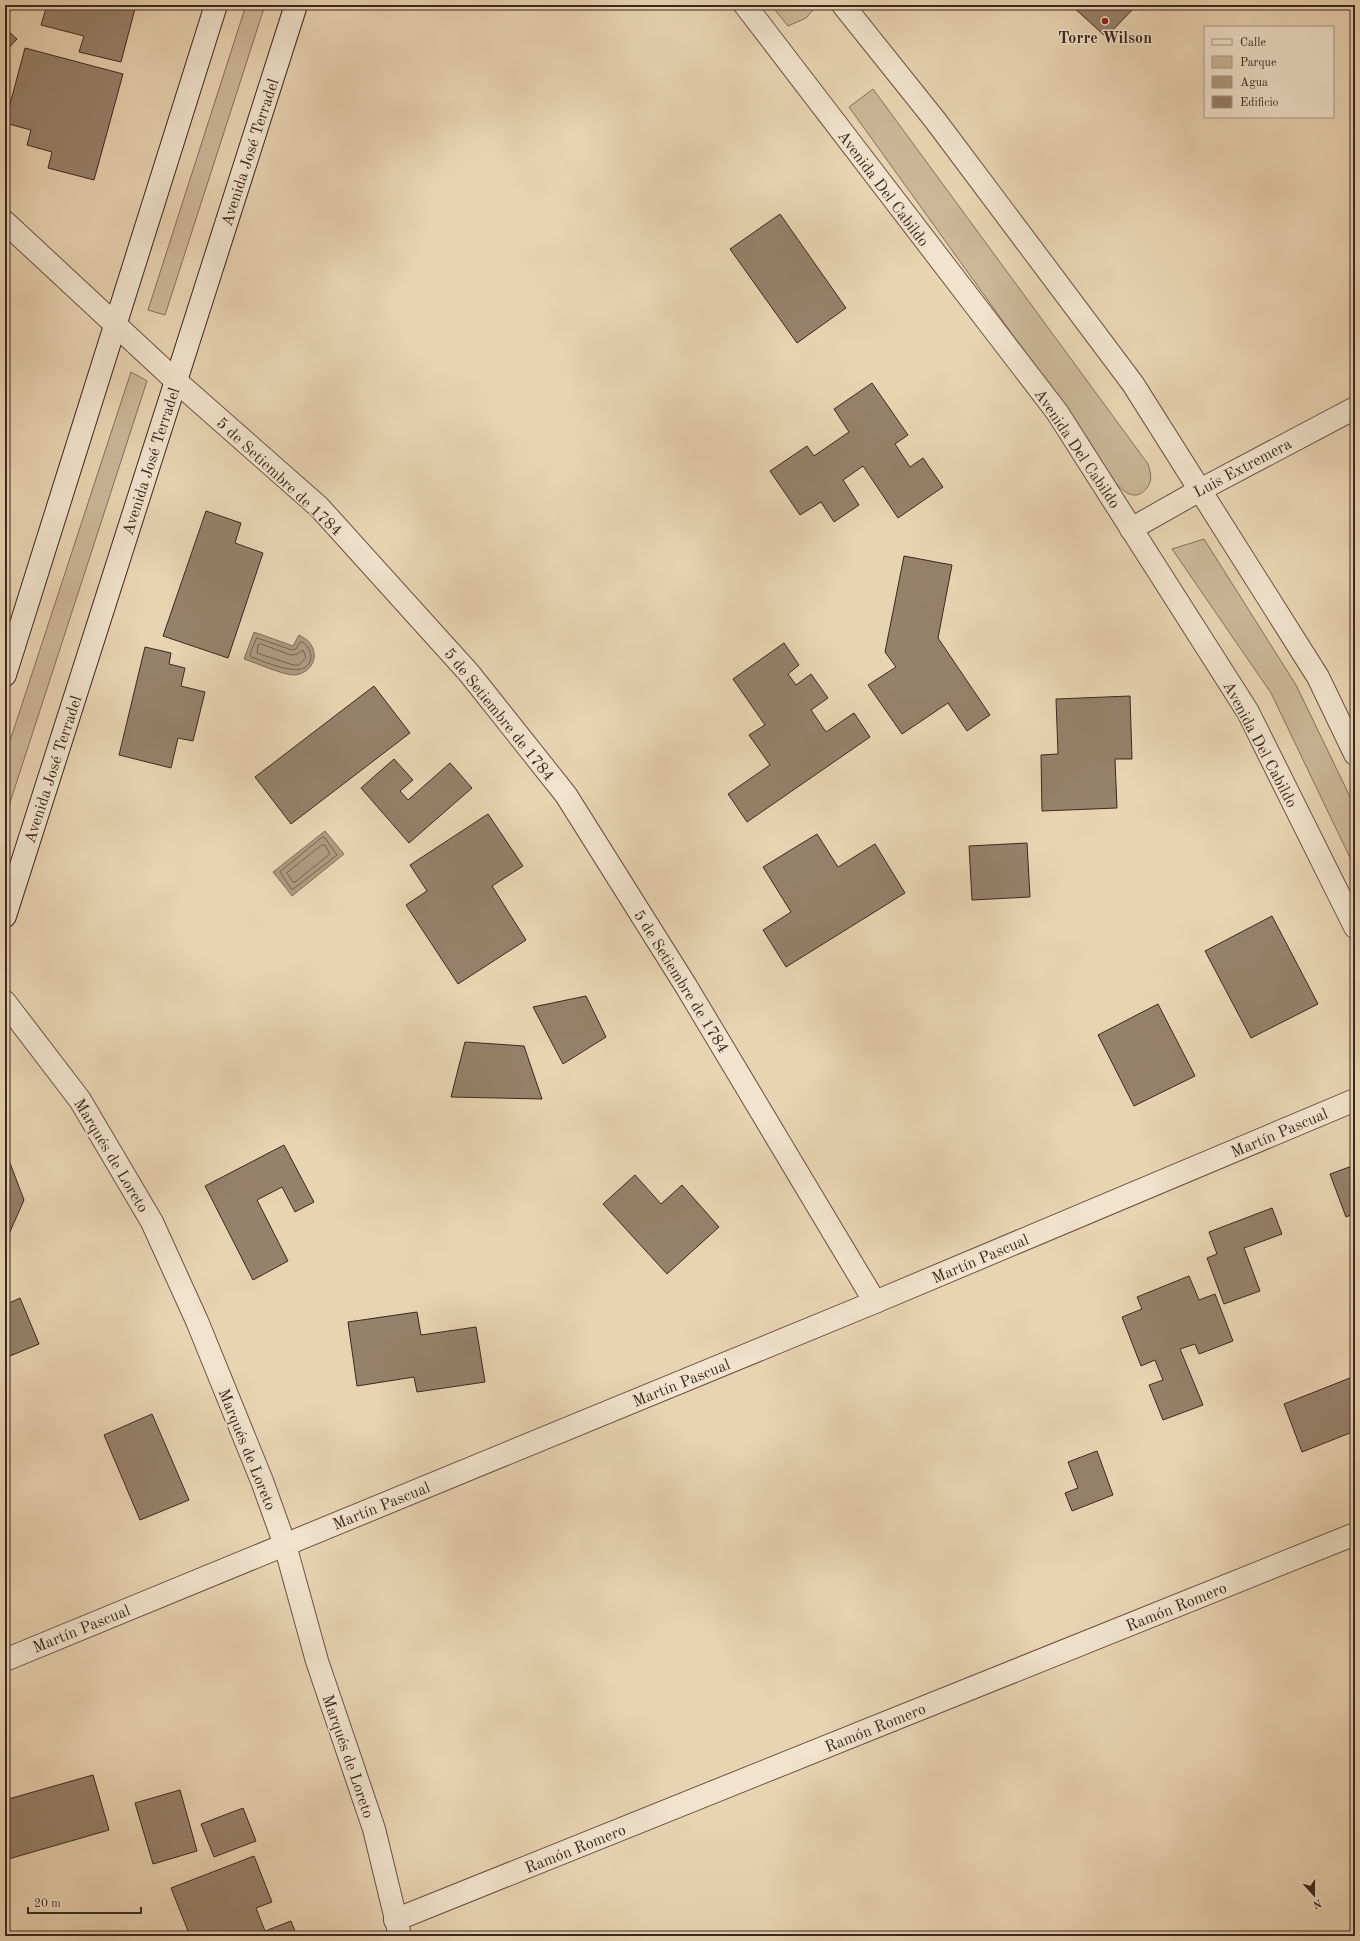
<svg xmlns="http://www.w3.org/2000/svg" width="1360" height="1941" font-family="'Old Standard TT',serif">
	<style>
		.green { fill: #ccb799; stroke: #84705c }
		.water { fill: #af9a80; stroke: #816c59 }
		.lines { fill: none; stroke-linecap: round; stroke-linejoin: round }
		.shore { stroke: #76614f; stroke-width: 1 }
		.building { fill: #96816b; stroke: #3d281e }
		.street-casing { stroke: #685343; stroke-width: 24 }
		.secondary-casing { stroke: #3d281e; stroke-width: 24 }
		.street { stroke: #f1e3cd; stroke-width: 22 }
		.secondary { stroke: #f1e3cd; stroke-width: 22 }
		.poi-dot { fill: #8f2418; stroke: #f1e3cd; stroke-width: 1.5 }
		.labels { text-anchor: middle; stroke-width: 3; stroke-linejoin: round; paint-order: stroke }
		.poi-label { font-size: 16px; font-weight: bold; fill: #3d281e; stroke: #f1e3cd }
		.street-label { font-size: 16px; fill: #3d281e; stroke: #f1e3cd }
	</style>
	<rect width="100%" height="100%" fill="#e9d4b2"/>
	<filter id="stains"><feTurbulence type="fractalNoise" baseFrequency=".005" numOctaves="4"/><feColorMatrix values="0 0 0 0 .2 0 0 0 0 .09 0 0 0 0 .02 0 0 0 .5 -.17"/></filter>
	<radialGradient id="worn" r=".72"><stop offset=".6" stop-color="#630" stop-opacity="0"/><stop offset="1" stop-color="#630" stop-opacity=".3"/></radialGradient>
	<g class="green">
		<polygon points="246,5 265,5 165,315 148,310"/>
		<polygon points="771,5 809,5 813,10 806,18 788,26"/>
		<path d="M873,89L1148,464C1151,474 1153,481 1146,489C1125,514 1097,454 1089,441L849,107Z"/>
		<polygon points="131,372 147,381 5,818 5,756"/>
		<polygon points="1204,539 1296,685 1355,807 1355,868 1271,693 1172,549"/>
	</g>
	<g class="water">
		<path d="M254,632L293,646L299,635C302,637 307,639 309,642C321,656 311,674 294,675C283,675 256,663 244,659Z"/>
		<polygon points="325,831 344,854 292,896 273,872"/>
	</g>
	<g class="lines">
		<g class="shore">
			<path d="M257,638L292,650L296,649L300,642H302C307,645 311,651 311,657C309,683 264,661 251,657L250,654Z"/>
			<polygon points="261,644 291,655 297,654 303,650 306,657 299,665 293,665 257,653 258,645"/>
			<polygon points="323,837 325,838 337,855 292,890 280,872"/>
			<polygon points="322,845 325,845 330,854 295,882 293,882 287,873"/>
		</g>
	</g>
	<g class="building">
		<polygon points="47,5 136,5 121,62 79,52 84,36 41,25"/>
		<polygon points="1071,5 1137,5 1106,37"/>
		<polygon points="5,28 17,39 5,52"/>
		<polygon points="25,48 123,74 94,180 48,168 52,152 27,145 31,130 5,123"/>
		<polygon points="780,214 846,308 797,343 730,249"/>
		<polygon points="872,383 908,435 895,444 910,467 923,458 943,487 898,518 863,466 843,480 859,505 834,522 821,502 800,515 770,471 807,446 814,456 849,432 834,409"/>
		<polygon points="206,511 241,523 235,543 263,553 228,658 163,636"/>
		<polygon points="904,556 952,565 938,638 990,715 967,731 948,703 902,734 868,685 896,667 885,652"/>
		<polygon points="784,643 799,665 788,674 796,685 811,674 828,698 811,710 826,732 854,713 870,737 747,822 728,794 770,765 749,735 765,725 733,679"/>
		<polygon points="145,647 171,653 169,664 185,668 181,686 205,692 193,741 178,738 171,768 119,755"/>
		<polygon points="374,686 410,733 291,824 255,777"/>
		<polygon points="1130,696 1132,759 1115,759 1117,808 1042,811 1041,755 1058,754 1056,699"/>
		<polygon points="394,759 413,780 400,791 408,800 450,763 472,788 409,843 361,788"/>
		<polygon points="488,814 523,866 492,886 526,940 458,984 406,905 427,891 410,865"/>
		<polygon points="817,834 838,867 875,844 905,893 786,967 763,930 791,912 763,867"/>
		<polygon points="1027,843 1030,897 972,900 969,846"/>
		<polygon points="1272,916 1318,1004 1251,1038 1205,951"/>
		<polygon points="586,996 606,1037 563,1064 533,1007"/>
		<polygon points="1158,1004 1195,1076 1134,1106 1098,1035"/>
		<polygon points="465,1042 524,1046 542,1099 451,1097"/>
		<polygon points="284,1145 314,1202 295,1212 282,1187 257,1200 288,1261 253,1280 205,1186"/>
		<polygon points="5,1150 24,1200 5,1243"/>
		<polygon points="1355,1165 1355,1213 1346,1217 1330,1174"/>
		<polygon points="635,1175 661,1204 682,1185 719,1227 667,1274 603,1204"/>
		<polygon points="1272,1208 1282,1234 1244,1248 1260,1291 1224,1304 1207,1258 1217,1254 1209,1232"/>
		<polygon points="1189,1276 1199,1300 1215,1294 1233,1341 1199,1354 1195,1344 1180,1349 1203,1405 1163,1420 1149,1385 1163,1380 1155,1360 1141,1366 1122,1317 1142,1309 1137,1297"/>
		<polygon points="20,1298 39,1344 5,1358 5,1305"/>
		<polygon points="417,1312 421,1335 476,1327 485,1382 417,1392 414,1377 357,1386 348,1322"/>
		<polygon points="1355,1376 1355,1431 1302,1452 1284,1404"/>
		<polygon points="152,1414 189,1500 140,1520 104,1435"/>
		<polygon points="1097,1451 1113,1495 1072,1511 1065,1493 1078,1488 1068,1462"/>
		<polygon points="93,1775 109,1830 5,1860 5,1800"/>
		<polygon points="180,1790 197,1851 153,1864 135,1803"/>
		<polygon points="243,1808 256,1841 214,1857 201,1824"/>
		<polygon points="254,1856 272,1902 256,1908 265,1931 291,1921 297,1936 190,1936 171,1888"/>
	</g>
	<g class="lines">
		<g class="street-casing">
			<g id="street">
				<polyline points="745,5 1057,412 1248,712 1355,927"/>
				<polyline points="843,5 935,120 1133,384 1318,677 1355,754"/>
				<polyline points="5,222 176,381 319,507 469,673 566,795 686,986 875,1302"/>
				<polyline points="1131,529 1200,490 1355,408"/>
				<polyline points="5,1002 80,1100 152,1222 197,1321 262,1481 285,1545 317,1661 374,1829 400,1936"/>
				<polyline points="5,1660 875,1302 1355,1100"/>
				<polyline points="395,1920 1355,1534"/>
			</g>
		</g>
		<g class="secondary-casing">
			<g id="secondary">
				<polyline points="5,675 216,5"/>
				<polyline points="5,916 296,5"/>
			</g>
		</g>
		<use href="#street" class="street"/>
		<use href="#secondary" class="secondary"/>
	</g>
	<circle class="poi-dot" cx="1105" cy="21" r="4"/>
	<g class="labels">
		<g class="poi-label">
			<text x="1105" y="43">Torre Wilson</text>
		</g>
		<g class="street-label">
			<text transform="translate(249 152) rotate(-72)" y="6">Avenida José Terradel</text>
			<text transform="translate(884 188) rotate(53)" y="6">Avenida Del Cabildo</text>
			<text transform="translate(1078 448) rotate(56)" y="6">Avenida Del Cabildo</text>
			<text transform="translate(150 461) rotate(-72)" y="6">Avenida José Terradel</text>
			<text transform="translate(1242 467) rotate(-28)" y="6">Luis Extremera</text>
			<text transform="translate(280 476) rotate(43)" y="6">5 de Setiembre de 1784</text>
			<text transform="translate(500 714) rotate(51)" y="6">5 de Setiembre de 1784</text>
			<text transform="translate(1261 744) rotate(62)" y="6">Avenida Del Cabildo</text>
			<text transform="translate(52 769) rotate(-72)" y="6">Avenida José Terradel</text>
			<text transform="translate(682 981) rotate(58)" y="6">5 de Setiembre de 1784</text>
			<text transform="translate(1279 1132) rotate(-23)" y="6">Martín Pascual</text>
			<text transform="translate(112 1155) rotate(59)" y="6">Marqués de Loreto</text>
			<text transform="translate(980 1258) rotate(-23)" y="6">Martín Pascual</text>
			<text transform="translate(681 1382) rotate(-22)" y="6">Martín Pascual</text>
			<text transform="translate(248 1449) rotate(68)" y="6">Marqués de Loreto</text>
			<text transform="translate(381 1505) rotate(-22)" y="6">Martín Pascual</text>
			<text transform="translate(1176 1606) rotate(-22)" y="6">Ramón Romero</text>
			<text transform="translate(81 1628) rotate(-22)" y="6">Martín Pascual</text>
			<text transform="translate(875 1727) rotate(-22)" y="6">Ramón Romero</text>
			<text transform="translate(349 1756) rotate(71)" y="6">Marqués de Loreto</text>
			<text transform="translate(575 1848) rotate(-22)" y="6">Ramón Romero</text>
		</g>
	</g>
	<rect width="1360" height="1941" fill="none" stroke="#e9d4b2" stroke-width="20"/>
	<rect x="6" y="6" width="1348" height="1929" fill="none" stroke="#3d281e" stroke-width="2"/>
	<rect x="10" y="10" width="1340" height="1921" fill="none" stroke="#3d281e"/>
	<rect x="1204" y="26" width="130" height="92" fill="#f1e3cd" stroke="#a99887"/>
	<rect x="1212" y="39" width="20" height="6" fill="#f1e3cd" stroke="#a99887"/>
	<text x="1240" y="46" font-size="12" fill="#3d281e">Calle</text>
	<rect x="1212" y="56" width="20" height="12" fill="#ccb799" stroke="#a99887"/>
	<text x="1240" y="66" font-size="12" fill="#3d281e">Parque</text>
	<rect x="1212" y="76" width="20" height="12" fill="#af9a80" stroke="#a99887"/>
	<text x="1240" y="86" font-size="12" fill="#3d281e">Agua</text>
	<rect x="1212" y="96" width="20" height="12" fill="#96816b" stroke="#a99887"/>
	<text x="1240" y="106" font-size="12" fill="#3d281e">Edificio</text>
	<g transform="translate(1314 1895) rotate(159)" stroke="#f1e3cd" stroke-width="3" paint-order="stroke">
	<path d="M0-3L7 15L0 10L-7 15Z" fill="#3d281e"/>
	<text y="-6" font-size="11" font-weight="bold" text-anchor="middle" fill="#3d281e">N</text>
	</g>
	<path d="M28 1907v6h113v-6" fill="none" stroke="#3d281e" stroke-width="2"/>
	<text x="34" y="1907" font-size="12" fill="#3d281e" stroke="#f1e3cd" stroke-width="3" paint-order="stroke">20 m</text>
	<rect width="100%" height="100%" filter="url(#stains)"/>
	<rect width="100%" height="100%" fill="url(#worn)"/>
</svg>
